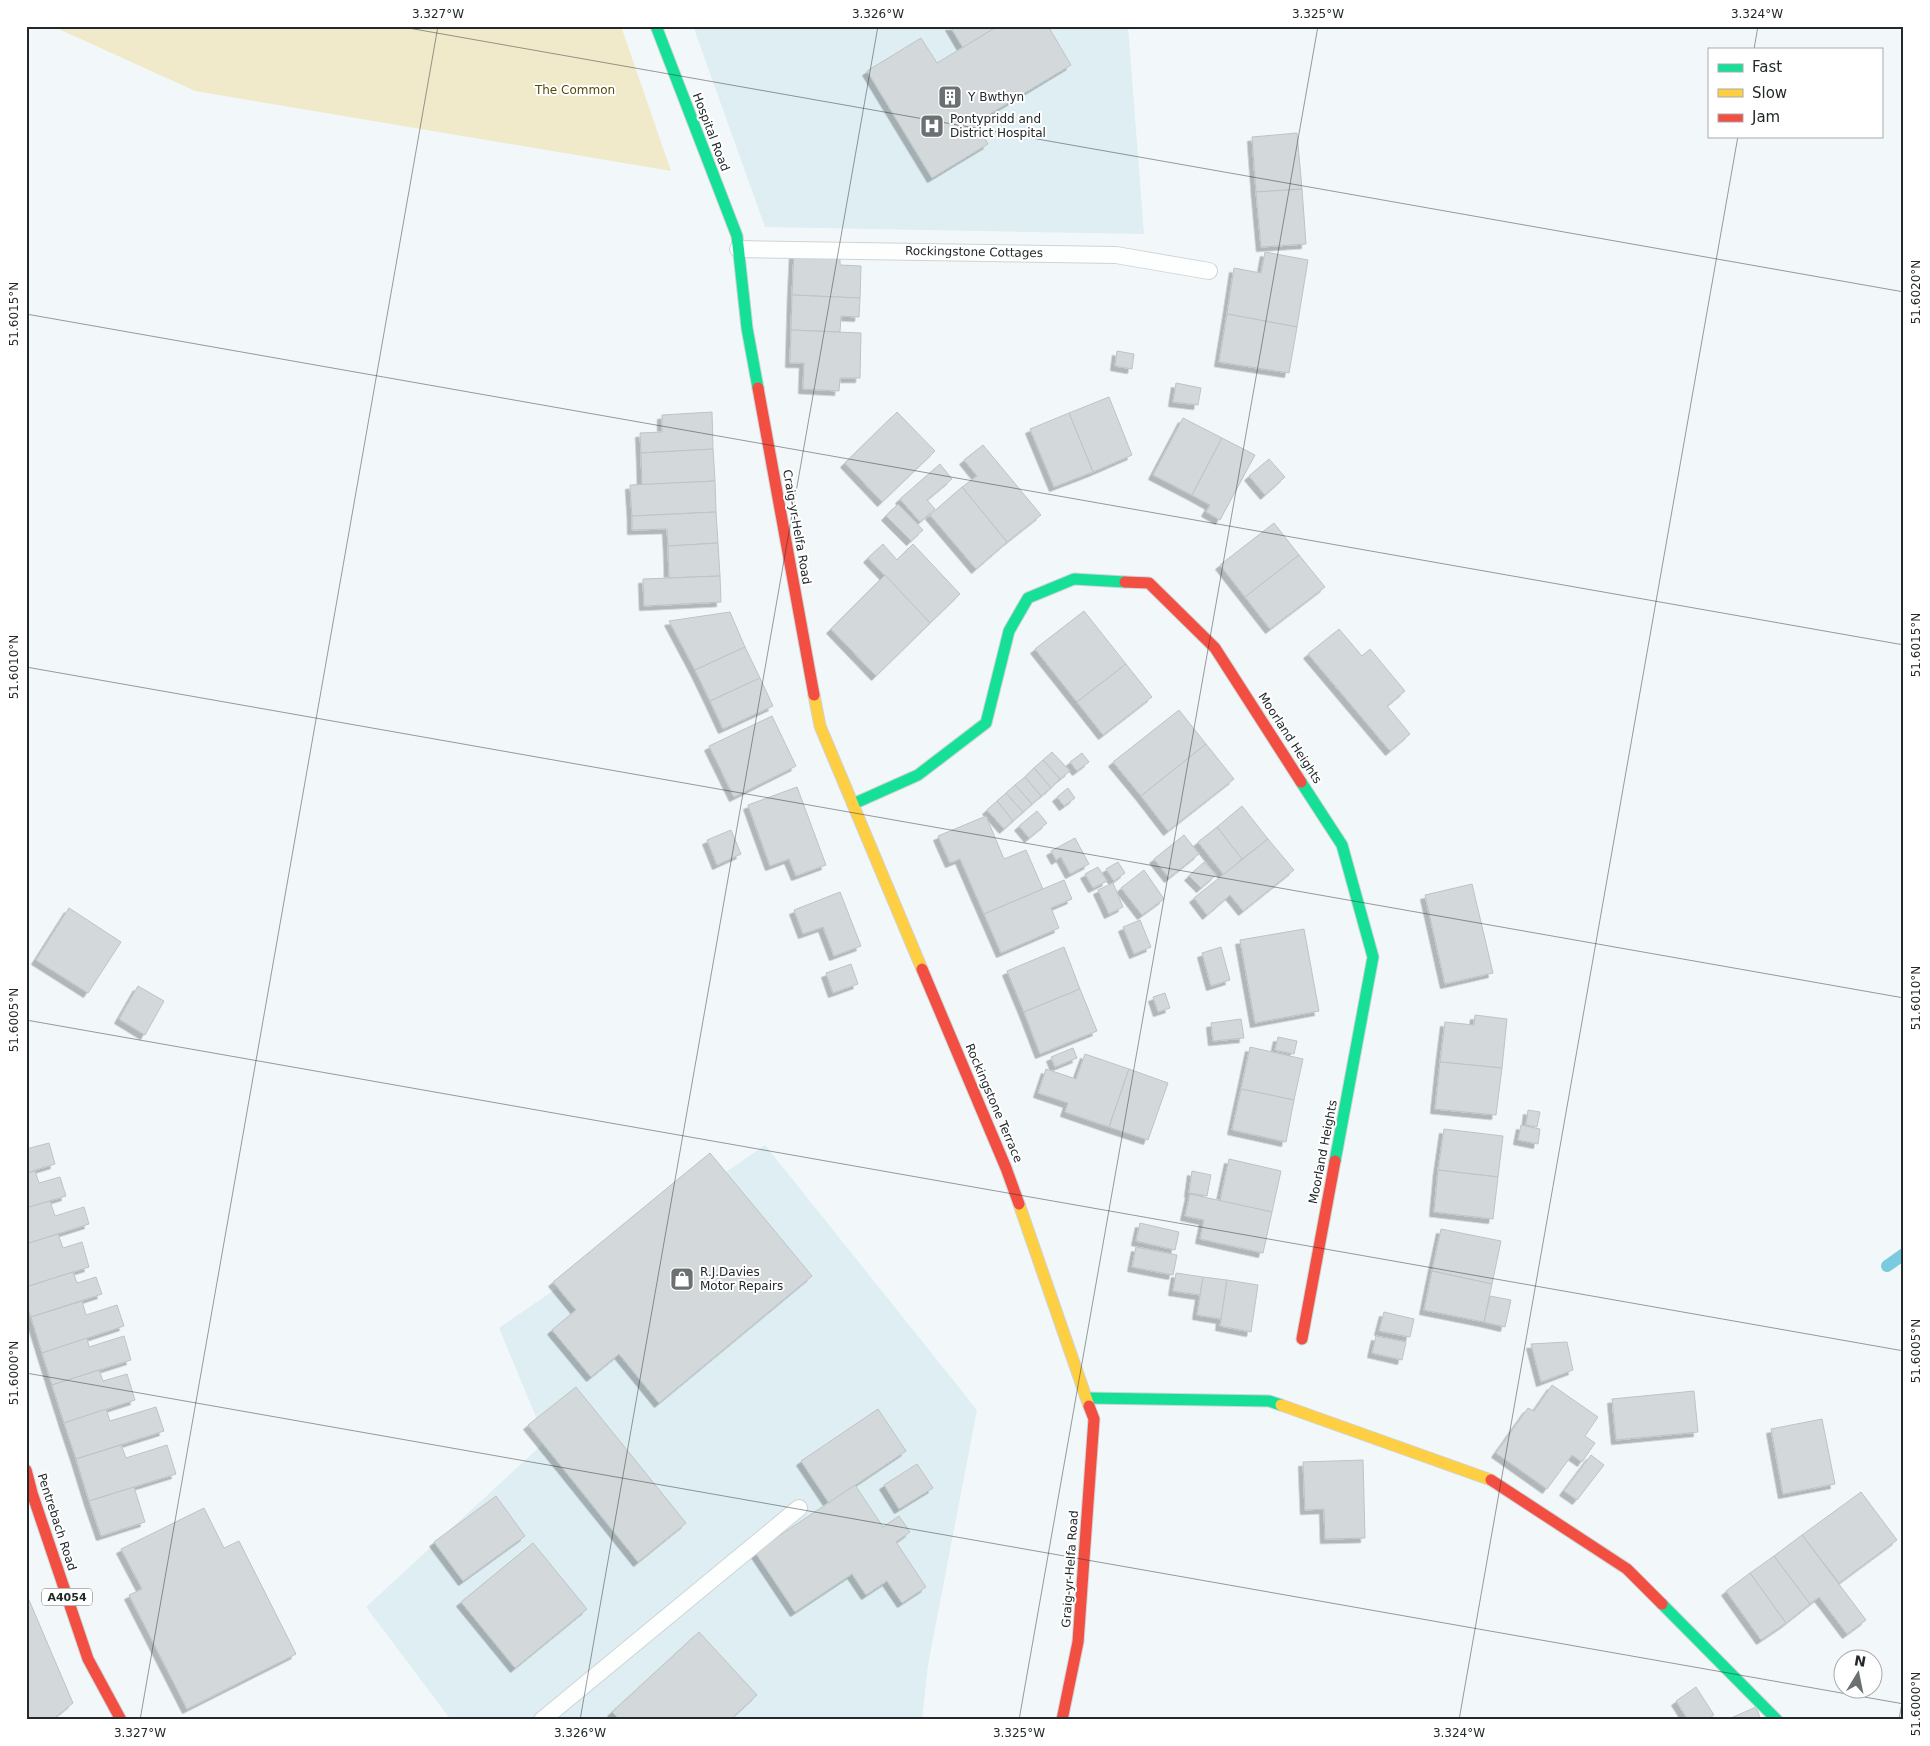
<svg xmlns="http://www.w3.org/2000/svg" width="1930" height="1746" font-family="'DejaVu Sans',sans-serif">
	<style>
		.built { fill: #deeef3 }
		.green { fill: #f0eacb }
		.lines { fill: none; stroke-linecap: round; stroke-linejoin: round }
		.stream { stroke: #7bcbe0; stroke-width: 12 }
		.building { fill: #d3d9db; stroke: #bec3c5; filter: url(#shadow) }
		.lane-casing { stroke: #ced4d6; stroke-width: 18 }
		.fast-casing { stroke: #ced4d6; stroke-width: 13 }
		.slow-casing { stroke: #ced4d6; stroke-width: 13 }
		.jam-casing { stroke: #ced4d6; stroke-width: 13 }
		.lane { stroke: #fdfefe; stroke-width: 16 }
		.fast { stroke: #16e098; stroke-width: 11 }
		.slow { stroke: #ffcf43; stroke-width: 11 }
		.jam { stroke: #f24e42; stroke-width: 11 }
		.ticks { fill: none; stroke: #23292b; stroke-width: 1; stroke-opacity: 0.45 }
		.labels { text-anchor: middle; stroke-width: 4; stroke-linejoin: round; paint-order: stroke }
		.shield { fill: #fff; stroke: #65696b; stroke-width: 1 }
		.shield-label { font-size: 11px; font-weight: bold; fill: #23292b }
		.park-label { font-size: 12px; fill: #594b05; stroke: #fff }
		.poi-label { font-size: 12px; fill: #23292b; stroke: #fff; text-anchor: start }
		.street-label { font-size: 12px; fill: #23292b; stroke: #fff }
		.neatline { fill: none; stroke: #23292b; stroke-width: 2 }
		.ticks-label { font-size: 12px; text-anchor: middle; fill: #23292b }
	</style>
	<defs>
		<filter id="shadow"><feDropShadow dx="-4.5" dy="4.5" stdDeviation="0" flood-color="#0004"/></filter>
	</defs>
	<rect width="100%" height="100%" fill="#f2f8fa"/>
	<g class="built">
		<polygon points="693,26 1128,26 1144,234 765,227"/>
		<polygon points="765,1145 977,1410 928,1665 922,1720 451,1720 366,1607 546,1441 499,1328"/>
	</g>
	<polygon class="green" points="52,26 621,26 671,171 195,91"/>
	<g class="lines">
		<polyline class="stream" points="1887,1266 1904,1254"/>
	</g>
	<g class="building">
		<polygon points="950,26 998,26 963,48"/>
		<polygon points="998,26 1048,26 1071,65 975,123 988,144 932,178 867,71 921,38 937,63"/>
		<polygon points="1297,133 1302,189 1256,192 1252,137"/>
		<polygon points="1302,189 1306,244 1261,247 1256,192"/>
		<polygon points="1265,252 1308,260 1297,327 1227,314 1234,268 1261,273"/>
		<polygon points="794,253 840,255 840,265 861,266 860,298 792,295"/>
		<polygon points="792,295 860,298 859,317 841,316 840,332 791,330"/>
		<polygon points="1227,314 1297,327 1289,373 1219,362"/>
		<polygon points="791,330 861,333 860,378 840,378 839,391 803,389 804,363 790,363"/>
		<polygon points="1117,351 1134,354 1132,369 1115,366"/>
		<polygon points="1176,383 1201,388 1198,405 1173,402"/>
		<polygon points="1109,397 1132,455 1093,472 1069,413"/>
		<polygon points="712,412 713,449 641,453 640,433 662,432 662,415"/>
		<polygon points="897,412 935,451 882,502 845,463"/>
		<polygon points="1069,413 1093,472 1054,487 1030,429"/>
		<polygon points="1183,418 1222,438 1192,495 1153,475"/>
		<polygon points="1222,438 1255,455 1220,520 1206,512 1210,505 1192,495"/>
		<polygon points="983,445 1041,515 1007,542 962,487 977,476 964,460"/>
		<polygon points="713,449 715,481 642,485 641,453"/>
		<polygon points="1269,459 1285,477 1265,495 1249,476"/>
		<polygon points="940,464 952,479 927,500 935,509 920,522 900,499"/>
		<polygon points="715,481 716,512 632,516 630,485"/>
		<polygon points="962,487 1007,542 976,569 930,515"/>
		<polygon points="898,504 923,530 911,541 886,516"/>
		<polygon points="716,512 718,543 668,546 667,529 632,530 632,516"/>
		<polygon points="1274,523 1299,555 1245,597 1220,565"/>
		<polygon points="718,543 720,576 669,578 668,546"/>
		<polygon points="883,544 897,560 913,544 960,594 930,623 868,558"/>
		<polygon points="1299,555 1325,587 1270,629 1245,597"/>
		<polygon points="885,575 930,623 876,676 831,629"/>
		<polygon points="720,576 721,602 644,606 643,579"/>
		<polygon points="1084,611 1126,664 1077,702 1035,649"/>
		<polygon points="730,612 745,647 695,670 669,621"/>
		<polygon points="1339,629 1362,656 1370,649 1405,691 1387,706 1410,734 1390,751 1308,654"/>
		<polygon points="745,647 760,678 710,701 695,670"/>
		<polygon points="1126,664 1152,697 1103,735 1077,702"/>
		<polygon points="760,678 773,706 723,729 710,701"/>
		<polygon points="1179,710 1206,744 1141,796 1113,762"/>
		<polygon points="772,716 796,766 734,797 709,746"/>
		<polygon points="1206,744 1234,779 1168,831 1141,796"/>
		<polygon points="1052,752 1070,771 1060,779 1043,760"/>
		<polygon points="1082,753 1089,762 1077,771 1070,762"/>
		<polygon points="1043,760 1060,779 1051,788 1034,768"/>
		<polygon points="1034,768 1051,788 1041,796 1025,777"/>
		<polygon points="1025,777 1041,796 1032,804 1015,785"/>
		<polygon points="1015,785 1032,804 1023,812 1006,793"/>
		<polygon points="797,787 826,865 796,876 789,859 770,866 748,805"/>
		<polygon points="1068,788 1075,798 1064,806 1057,797"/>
		<polygon points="1006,793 1023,812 1013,821 997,801"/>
		<polygon points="997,801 1013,821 1004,829 987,810"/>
		<polygon points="1242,806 1268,839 1242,859 1217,827"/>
		<polygon points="1037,811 1047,823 1029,838 1019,826"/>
		<polygon points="986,816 1004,859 1026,850 1043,889 984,914 960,859 950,863 938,836"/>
		<polygon points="1217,827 1242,859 1224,875 1198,842"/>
		<polygon points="731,830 741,854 717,865 707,840"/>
		<polygon points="1184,835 1199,854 1169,878 1154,859"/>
		<polygon points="1075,838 1089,864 1070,874 1061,857 1056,860 1051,851"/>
		<polygon points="1268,839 1294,870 1243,911 1230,895 1207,915 1194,898"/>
		<polygon points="1118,862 1125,873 1114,881 1106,869"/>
		<polygon points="1204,862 1216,875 1201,888 1189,876"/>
		<polygon points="1098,867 1107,881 1093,888 1085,874"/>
		<polygon points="1144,870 1164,899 1142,915 1121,888"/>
		<polygon points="1064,880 1072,899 1051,908 1059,928 1001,953 984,914"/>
		<polygon points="1113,883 1123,907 1109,914 1098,890"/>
		<polygon points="1472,884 1493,973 1445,984 1425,895"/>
		<polygon points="840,892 861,946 834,956 823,927 803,934 794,910"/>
		<polygon points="69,908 121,942 88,993 36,960"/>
		<polygon points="1140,920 1151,947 1134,954 1123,927"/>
		<polygon points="1304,929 1319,1011 1255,1023 1240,940"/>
		<polygon points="1064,947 1080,989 1024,1012 1007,971"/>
		<polygon points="1221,947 1230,980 1211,986 1202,953"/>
		<polygon points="851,964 858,984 833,993 826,973"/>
		<polygon points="138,986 164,1001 145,1035 119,1019"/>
		<polygon points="1080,989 1097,1031 1040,1054 1024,1012"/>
		<polygon points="1165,993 1170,1008 1158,1012 1153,997"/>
		<polygon points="1475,1015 1507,1019 1502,1068 1440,1062 1445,1022 1474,1025"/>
		<polygon points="1241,1019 1244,1038 1213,1041 1211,1023"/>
		<polygon points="1278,1037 1297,1041 1294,1054 1275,1050"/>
		<polygon points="1250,1047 1303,1059 1294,1100 1241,1089"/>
		<polygon points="1073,1048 1077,1058 1055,1067 1051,1057"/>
		<polygon points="1085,1054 1129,1069 1109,1127 1065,1112 1068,1103 1038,1093 1046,1069 1076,1079"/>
		<polygon points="1440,1062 1502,1068 1496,1115 1435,1109"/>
		<polygon points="1129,1069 1168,1083 1148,1140 1109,1127"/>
		<polygon points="1241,1089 1294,1100 1286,1142 1232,1130"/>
		<polygon points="1528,1110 1540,1112 1537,1127 1526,1125"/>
		<polygon points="1521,1125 1540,1129 1538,1144 1518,1140"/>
		<polygon points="1444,1129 1503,1136 1498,1177 1438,1170"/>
		<polygon points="49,1143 55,1164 26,1173 26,1149"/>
		<polygon points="710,1153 812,1276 659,1403 619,1354 591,1377 552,1330 576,1310 553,1282"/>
		<polygon points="1229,1159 1281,1171 1272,1212 1220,1201"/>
		<polygon points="1438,1170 1498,1177 1493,1219 1434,1212"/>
		<polygon points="35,1171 39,1183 60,1177 66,1196 26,1208 26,1173"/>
		<polygon points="1192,1171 1211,1175 1207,1196 1189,1193"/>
		<polygon points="1190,1194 1272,1212 1263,1253 1200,1239 1204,1220 1185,1216"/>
		<polygon points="50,1201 55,1216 84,1207 89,1224 26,1244 26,1208"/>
		<polygon points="1140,1223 1179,1232 1175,1250 1136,1241"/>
		<polygon points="1441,1229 1501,1241 1492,1284 1432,1271"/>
		<polygon points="58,1234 63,1248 82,1242 89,1267 26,1287 26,1244"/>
		<polygon points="1136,1247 1177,1255 1173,1275 1132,1267"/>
		<polygon points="1432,1271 1492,1284 1484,1322 1424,1310"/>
		<polygon points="73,1272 77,1283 96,1277 102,1294 31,1317 26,1303 26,1287"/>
		<polygon points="1176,1273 1203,1277 1200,1295 1173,1291"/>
		<polygon points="1203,1277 1227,1280 1221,1319 1197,1315"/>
		<polygon points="1227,1280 1258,1285 1251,1332 1220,1326"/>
		<polygon points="1490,1296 1511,1300 1505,1327 1484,1322"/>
		<polygon points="82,1301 86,1315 117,1305 124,1326 42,1353 31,1317"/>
		<polygon points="1384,1312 1414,1319 1410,1337 1379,1331"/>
		<polygon points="124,1336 131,1360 52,1385 42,1353 87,1338 89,1347"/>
		<polygon points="1376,1336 1406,1342 1402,1360 1372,1353"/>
		<polygon points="1567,1342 1573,1370 1541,1382 1531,1344"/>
		<polygon points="99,1370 103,1381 127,1374 135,1400 64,1423 52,1385"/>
		<polygon points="1552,1385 1598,1417 1585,1436 1595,1443 1582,1462 1572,1455 1547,1489 1496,1453 1528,1408 1534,1411"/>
		<polygon points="576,1387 686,1523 638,1562 528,1425"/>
		<polygon points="1694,1391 1698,1432 1616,1440 1612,1399"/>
		<polygon points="156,1407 164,1431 76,1459 64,1423 106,1409 110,1421"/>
		<polygon points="878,1409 906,1451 829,1503 801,1461"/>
		<polygon points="1822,1419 1835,1484 1783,1494 1771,1429"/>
		<polygon points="121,1445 126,1458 167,1445 176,1474 89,1501 76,1459"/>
		<polygon points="1591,1455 1604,1465 1577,1500 1564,1491"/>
		<polygon points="1363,1460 1365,1538 1325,1539 1324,1509 1305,1510 1303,1462"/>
		<polygon points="917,1464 933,1488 899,1509 884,1485"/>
		<polygon points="855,1485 883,1527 899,1516 910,1532 896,1542 926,1587 902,1603 887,1581 866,1595 852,1574 795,1612 755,1552"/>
		<polygon points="134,1487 145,1522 101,1536 89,1501"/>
		<polygon points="1861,1492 1897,1540 1839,1583 1802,1535"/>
		<polygon points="496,1496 525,1536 463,1581 434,1542"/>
		<polygon points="204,1508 224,1548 239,1541 296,1654 187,1709 129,1595 142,1589 121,1549"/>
		<polygon points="1802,1535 1866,1620 1847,1634 1819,1597 1810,1604 1774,1556"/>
		<polygon points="533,1543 587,1609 515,1668 461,1602"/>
		<polygon points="1774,1556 1810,1604 1786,1623 1750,1573"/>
		<polygon points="1750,1573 1786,1623 1761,1640 1726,1591"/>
		<polygon points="26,1593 73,1703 52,1720 26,1720"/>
		<polygon points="699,1632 757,1695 730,1720 620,1720 612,1712"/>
		<polygon points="1696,1687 1714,1715 1706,1720 1688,1720 1676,1701"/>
		<polygon points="1756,1707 1761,1720 1732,1720 1731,1718"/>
	</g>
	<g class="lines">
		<g class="lane-casing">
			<g id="lane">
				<polyline points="738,249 1116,255 1209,271"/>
				<polyline points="542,1720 799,1508"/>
			</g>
		</g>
		<g class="fast-casing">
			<g id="fast">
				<polyline points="656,26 737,236 747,328 758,388"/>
				<polyline points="1301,782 1342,845 1373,957 1335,1161"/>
				<polyline points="853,804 918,775 986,723 1009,631 1028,598 1074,579 1125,582"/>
				<polyline points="1087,1398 1269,1401 1281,1405"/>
				<polyline points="1662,1604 1777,1720"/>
			</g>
		</g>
		<g class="slow-casing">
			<g id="slow">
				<polyline points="814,695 820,726 922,969"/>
				<polyline points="1019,1204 1089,1406"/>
				<polyline points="1281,1405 1491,1480"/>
			</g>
		</g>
		<g class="jam-casing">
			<g id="jam">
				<polyline points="758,388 814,695"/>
				<polyline points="1125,582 1149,583 1215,648 1301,782"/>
				<polyline points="922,969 1006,1168 1019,1204"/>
				<polyline points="1302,1339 1335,1161"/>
				<polyline points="26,1470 32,1493 88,1659 121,1720"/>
				<polyline points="1491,1480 1627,1569 1662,1604"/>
				<polyline points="1062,1720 1078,1642 1094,1419 1089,1406"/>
			</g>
		</g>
		<use href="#lane" class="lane"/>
		<use href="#fast" class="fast"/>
		<use href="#slow" class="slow"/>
		<use href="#jam" class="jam"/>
	</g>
	<path class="ticks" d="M397,26L1904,292M1754,49L1758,26M26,314L1904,645M26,667L1904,998M26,1020L1904,1351M26,1373L1904,1704M140,1720L438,26M580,1720L878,26M1019,1720L1318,26M1459,1720L1738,136M1899,1720L1904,1691"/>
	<defs>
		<g id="building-square" transform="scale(1.25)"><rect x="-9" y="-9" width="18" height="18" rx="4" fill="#6b7173" stroke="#fff"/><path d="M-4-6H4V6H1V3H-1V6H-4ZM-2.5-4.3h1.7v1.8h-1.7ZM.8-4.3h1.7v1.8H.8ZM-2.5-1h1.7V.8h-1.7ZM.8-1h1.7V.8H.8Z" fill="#fff"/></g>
		<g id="hospital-square" transform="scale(1.25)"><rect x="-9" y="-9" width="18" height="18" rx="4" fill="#6b7173" stroke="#fff"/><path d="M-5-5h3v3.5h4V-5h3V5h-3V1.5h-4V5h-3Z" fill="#fff"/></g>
		<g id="shop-square" transform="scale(1.25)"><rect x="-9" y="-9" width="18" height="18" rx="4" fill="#6b7173" stroke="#fff"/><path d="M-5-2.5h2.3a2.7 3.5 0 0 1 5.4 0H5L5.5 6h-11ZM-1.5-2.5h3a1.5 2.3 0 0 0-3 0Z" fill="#fff"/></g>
	</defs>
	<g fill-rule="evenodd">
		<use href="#building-square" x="950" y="97"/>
		<use href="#hospital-square" x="932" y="126"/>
		<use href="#shop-square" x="682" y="1279"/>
	</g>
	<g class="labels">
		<rect class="shield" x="42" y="1588.5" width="50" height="17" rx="4"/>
		<g class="shield-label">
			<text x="67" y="1601">A4054</text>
		</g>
		<g class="park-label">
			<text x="575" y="94">The Common</text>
		</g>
		<g class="poi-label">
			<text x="968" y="101">Y Bwthyn</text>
			<text x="950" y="123">Pontypridd and<tspan x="950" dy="14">District Hospital</tspan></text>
			<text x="700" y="1276">R.J.Davies<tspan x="700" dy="14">Motor Repairs</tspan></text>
		</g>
		<g class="street-label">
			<text transform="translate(711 132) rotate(69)" y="4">Hospital Road</text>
			<text transform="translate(974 252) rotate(1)" y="4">Rockingstone Cottages</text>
			<text transform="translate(797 527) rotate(80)" y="4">Craig-yr-Helfa Road</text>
			<text transform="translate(1290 738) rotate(57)" y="4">Moorland Heights</text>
			<text transform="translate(994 1103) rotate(67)" y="4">Rockingstone Terrace</text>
			<text transform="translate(1323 1152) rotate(-79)" y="4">Moorland Heights</text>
			<text transform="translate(57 1522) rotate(72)" y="4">Pentrebach Road</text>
			<text transform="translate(1070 1569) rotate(-86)" y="4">Graig-yr-Helfa Road</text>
		</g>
	</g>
	<rect width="1930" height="1746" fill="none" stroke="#ffffff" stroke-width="55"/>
	<rect x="1708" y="48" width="175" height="90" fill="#ffffff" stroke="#a7a9aa"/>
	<rect x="1718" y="64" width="25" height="8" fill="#16e098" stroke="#a7a9aa"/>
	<text x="1752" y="72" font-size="15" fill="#23292b">Fast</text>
	<rect x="1718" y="89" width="25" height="8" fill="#ffcf43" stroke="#a7a9aa"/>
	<text x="1752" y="98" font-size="15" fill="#23292b">Slow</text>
	<rect x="1718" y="114" width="25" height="8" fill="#f24e42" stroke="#a7a9aa"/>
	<text x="1752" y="122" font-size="15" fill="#23292b">Jam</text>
	<g transform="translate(1858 1674) rotate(10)"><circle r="24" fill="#ffffff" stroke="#a7a9aa"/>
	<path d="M0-4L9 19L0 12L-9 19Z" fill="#6b7173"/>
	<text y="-8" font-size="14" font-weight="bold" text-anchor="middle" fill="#23292b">N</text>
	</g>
	<rect x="28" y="28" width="1874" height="1690" class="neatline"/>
	<g class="ticks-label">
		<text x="438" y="18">3.327°W</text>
		<text x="878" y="18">3.326°W</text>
		<text x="1318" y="18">3.325°W</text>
		<text x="1757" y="18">3.324°W</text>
		<text transform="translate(1916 292) rotate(-90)" y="4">51.6020°N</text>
		<text transform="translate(14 314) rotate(-90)" y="4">51.6015°N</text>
		<text transform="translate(1916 645) rotate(-90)" y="4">51.6015°N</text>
		<text transform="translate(14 667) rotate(-90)" y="4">51.6010°N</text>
		<text transform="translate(1916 998) rotate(-90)" y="4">51.6010°N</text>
		<text transform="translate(14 1020) rotate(-90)" y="4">51.6005°N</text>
		<text transform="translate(1916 1351) rotate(-90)" y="4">51.6005°N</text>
		<text transform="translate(14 1373) rotate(-90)" y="4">51.6000°N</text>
		<text transform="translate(1916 1704) rotate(-90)" y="4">51.6000°N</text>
		<text x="140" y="1737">3.327°W</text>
		<text x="580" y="1737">3.326°W</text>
		<text x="1019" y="1737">3.325°W</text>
		<text x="1459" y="1737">3.324°W</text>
	</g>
</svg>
